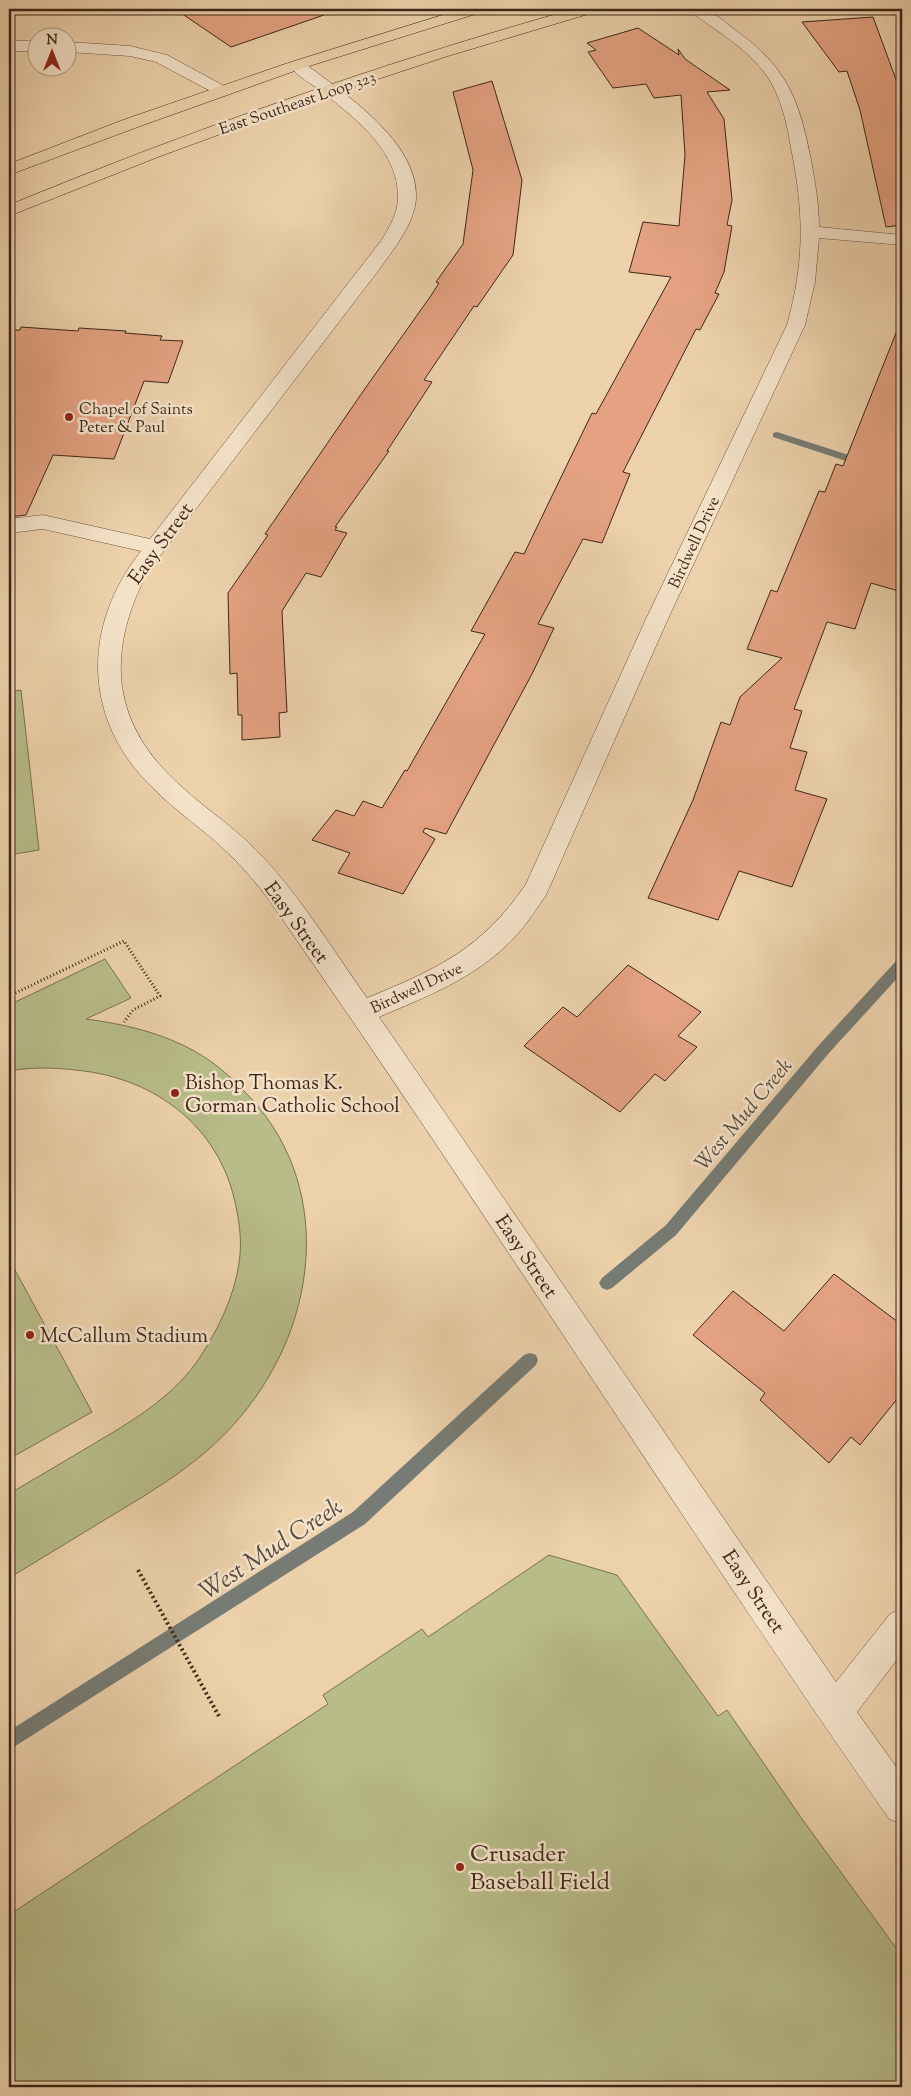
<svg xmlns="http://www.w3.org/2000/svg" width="911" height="2096" font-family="'Sorts Mill Goudy',serif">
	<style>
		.green { fill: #b7bc89; stroke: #7a7150 }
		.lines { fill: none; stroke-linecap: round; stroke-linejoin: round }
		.stream { fill: #767c75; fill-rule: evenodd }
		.building { fill: #e4a282; stroke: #3e2618 }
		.minor-casing { stroke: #6a513d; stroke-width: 1 }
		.highway-casing { stroke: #3e2618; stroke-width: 1 }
		.path-far1 { stroke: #3e2618; stroke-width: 3; stroke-dasharray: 1 2.5; stroke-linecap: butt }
		.path { stroke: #3e2618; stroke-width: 4; stroke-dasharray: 2 3; stroke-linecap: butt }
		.minor { fill: #f3e1c8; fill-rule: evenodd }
		.highway { fill: #ecd1ab; fill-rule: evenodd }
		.poi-dot { fill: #8f2418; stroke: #f3e1c8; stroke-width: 2 }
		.labels { text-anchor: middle; stroke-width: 5; stroke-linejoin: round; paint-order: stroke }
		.far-street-label { font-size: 16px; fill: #3e2618; stroke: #f3e1c8 }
		.far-poi-label { font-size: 16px; fill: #3e2618; stroke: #f3e1c8; text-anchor: start }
		.street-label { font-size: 20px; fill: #3e2618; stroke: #f3e1c8 }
		.poi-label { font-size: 20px; fill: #3e2618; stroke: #f3e1c8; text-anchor: start }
		.water-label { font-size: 21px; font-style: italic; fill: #564a3f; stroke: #f3e1c8 }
		.near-poi-label { font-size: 24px; fill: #3e2618; stroke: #f3e1c8; text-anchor: start }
		.near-water-label { font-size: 25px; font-style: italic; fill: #564a3f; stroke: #f3e1c8 }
	</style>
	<rect width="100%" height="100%" fill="#ecd1ab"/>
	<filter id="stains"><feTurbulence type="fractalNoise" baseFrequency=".004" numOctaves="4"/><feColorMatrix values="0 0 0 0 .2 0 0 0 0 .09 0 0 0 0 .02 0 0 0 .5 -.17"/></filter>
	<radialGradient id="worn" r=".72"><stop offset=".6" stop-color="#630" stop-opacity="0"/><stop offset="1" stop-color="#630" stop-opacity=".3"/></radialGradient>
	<g class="green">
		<polygon points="21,690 39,850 9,855 9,692"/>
		<path d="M105,959L131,998L86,1019C124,1024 163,1033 196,1052C214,1062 230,1076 244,1091C335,1182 320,1322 241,1416C206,1459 158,1488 111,1516C77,1537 43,1557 9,1578V1494C36,1478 63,1462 90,1446C129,1423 169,1400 196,1363C216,1334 234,1298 239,1263C242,1244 240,1225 236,1207C222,1133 164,1084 91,1072C64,1068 36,1066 9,1071V1005Z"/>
		<polygon points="9,1259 92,1412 9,1459"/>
		<polygon points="549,1555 617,1575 718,1716 727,1710 802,1819 902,1956 902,2087 9,2087 9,1915 328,1704 323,1695 422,1629 428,1637"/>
	</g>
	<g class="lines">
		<g class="stream">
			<polygon points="777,432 855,457 902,465 902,471 849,462 773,437 773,433"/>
			<polygon points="902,959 902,973 829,1053 676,1235 612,1288 607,1290 602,1288 599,1283 602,1278 666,1225 819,1045 897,960"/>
			<polygon points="530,1353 536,1355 538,1360 536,1365 365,1524 9,1750 9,1731 353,1512 524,1355"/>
		</g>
	</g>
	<g class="building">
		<polygon points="175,9 323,9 324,15 231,47"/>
		<polygon points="873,17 898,85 902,91 902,225 886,227 860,110 847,71 839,72 802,22"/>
		<polygon points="638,28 679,55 678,49 685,59 730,90 707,92 724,119 732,200 727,225 732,226 724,272 715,293 719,294 700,330 696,329 623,472 630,474 602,543 583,539 538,624 554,628 533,672 446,834 425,828 423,832 435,839 403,894 338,873 350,853 312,840 336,810 354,816 363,801 382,808 405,770 407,771 485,634 471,631 515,552 524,554 592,413 596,414 671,277 629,272 643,222 679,226 685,155 681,95 654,98 646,84 613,88 588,52 596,50 587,43"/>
		<polygon points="492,81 522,180 513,255 477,307 474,306 424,380 432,382 387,451 389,451 335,527 337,527 335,530 347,533 321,577 306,573 282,611 287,712 279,713 280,737 242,740 242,715 238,715 237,673 230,674 228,593 268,535 265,534 364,390 430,297 439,283 436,282 463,244 473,170 453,92"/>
		<polygon points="900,323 902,323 902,592 871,583 855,629 827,622 794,709 802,711 790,748 807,752 795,790 827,799 792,887 739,871 718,920 648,898 693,800 721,722 730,725 740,697 782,658 747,649 771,590 777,592 819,491 825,492 836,464 843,466"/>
		<polygon points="21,327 78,331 79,328 126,331 125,333 162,336 160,340 183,341 168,383 144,381 114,459 53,455 26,515 9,517 9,330 20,330"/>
		<polygon points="628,965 701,1012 678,1036 697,1047 665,1081 655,1074 620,1112 524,1046 563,1007 577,1017"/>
		<polygon points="834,1274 902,1325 902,1393 860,1445 851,1437 829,1463 760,1400 765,1393 693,1335 733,1291 784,1331"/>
	</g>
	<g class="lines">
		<g class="minor-casing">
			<g id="minor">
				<path d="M689,9C712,9 717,16 735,30C787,67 799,99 811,160C815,182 819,204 819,227L902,235V245L819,238L815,282L805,325L667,621L546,895C535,911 525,927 511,941C475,978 426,997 379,1017L836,1682L890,1614L902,1609V1653L857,1712L902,1775V1824L889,1819C678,1516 481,1203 269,900C257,884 244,868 229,854C205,830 176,812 152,787C82,719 82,626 141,551L43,529L9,533V519L43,515L150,539L381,241C389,228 398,213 398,198C399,152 357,120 325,94C314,85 297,77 289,65L291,62H303C343,93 419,141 416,199C414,224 395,247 381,267L147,573C105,655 111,725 183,788C207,810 235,828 258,852C300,895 332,949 367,998C437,969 482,949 526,884L645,621L787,325C805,261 804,212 791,148C787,123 781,97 767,76C748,49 717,31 691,12Z"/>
				<rect x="9" y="41" width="29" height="10"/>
				<polygon points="68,42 130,46 167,55 228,88 230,91 228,94 216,94 156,62 130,56 68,52"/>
			</g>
		</g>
		<g class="highway-casing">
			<g id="highway">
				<polygon points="462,9 485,9 482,12 303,68 135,128 9,175 9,164 123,120 291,62"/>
				<path d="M574,9H598L595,12L448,56L302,104L158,157L9,216V205C194,129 382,63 574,9Z"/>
			</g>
		</g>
		<polyline class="path-far1" points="9,996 124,941 160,996 133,1010 124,1022"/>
		<polyline class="path" points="138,1570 220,1718"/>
		<use href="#minor" class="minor"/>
		<use href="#highway" class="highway"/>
	</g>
	<g class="poi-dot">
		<circle cx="69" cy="417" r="5"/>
		<circle cx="175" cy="1093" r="5"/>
		<circle cx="30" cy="1335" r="5"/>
		<circle cx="460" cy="1867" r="5"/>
	</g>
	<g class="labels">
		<g class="far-street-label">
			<text transform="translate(297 102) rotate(-19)" y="6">East Southeast Loop 323</text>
			<text transform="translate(693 542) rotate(-65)" y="6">Birdwell Drive</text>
			<text transform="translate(416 987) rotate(-25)" y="6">Birdwell Drive</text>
		</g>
		<g class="far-poi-label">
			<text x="79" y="414">Chapel of Saints<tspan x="79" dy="18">Peter &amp; Paul</tspan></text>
		</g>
		<g class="street-label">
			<text transform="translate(160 543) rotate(-54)" y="7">Easy Street</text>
			<text transform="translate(297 922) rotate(54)" y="7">Easy Street</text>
			<text transform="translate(527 1256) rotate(56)" y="7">Easy Street</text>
			<text transform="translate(754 1591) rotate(56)" y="7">Easy Street</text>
		</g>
		<g class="poi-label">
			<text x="185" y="1089">Bishop Thomas K.<tspan x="185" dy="23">Gorman Catholic School</tspan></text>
			<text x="40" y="1342">McCallum Stadium</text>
		</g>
		<g class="water-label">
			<text transform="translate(743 1114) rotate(-50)" y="7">West Mud Creek</text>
		</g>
		<g class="near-poi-label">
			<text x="470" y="1861">Crusader<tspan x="470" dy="28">Baseball Field</tspan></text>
		</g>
		<g class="near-water-label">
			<text transform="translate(270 1548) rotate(-33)" y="9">West Mud Creek</text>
		</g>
	</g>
	<rect width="911" height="2096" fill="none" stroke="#ecd1ab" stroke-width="30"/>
	<rect x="10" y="10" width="891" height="2076" fill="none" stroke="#3e2618" stroke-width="2.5"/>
	<rect x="15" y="15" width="881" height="2066" fill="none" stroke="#3e2618"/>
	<g transform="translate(52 52)"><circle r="24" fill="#f3e1c8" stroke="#ab9682"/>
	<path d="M0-4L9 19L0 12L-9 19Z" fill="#8f2418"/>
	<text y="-8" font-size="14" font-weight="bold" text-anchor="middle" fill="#3e2618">N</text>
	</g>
	<rect width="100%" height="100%" filter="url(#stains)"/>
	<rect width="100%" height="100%" fill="url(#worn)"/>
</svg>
